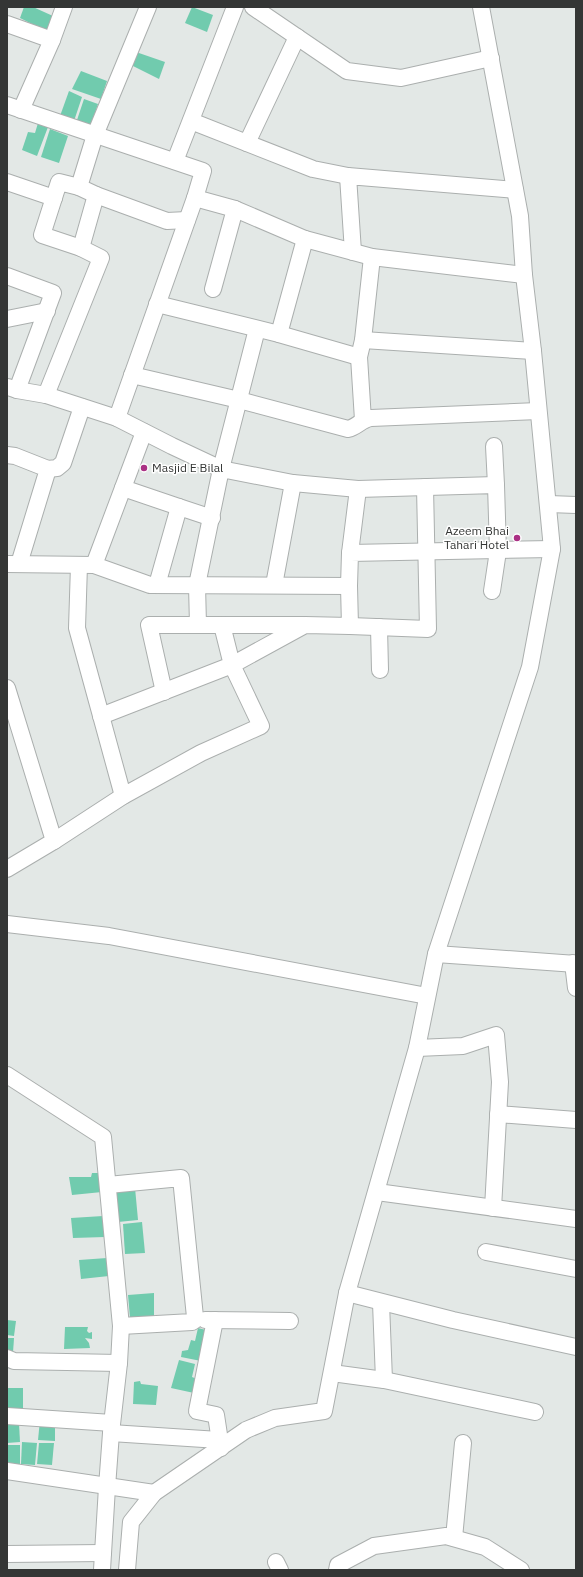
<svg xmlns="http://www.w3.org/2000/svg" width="583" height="1577" font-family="'IBM Plex Sans',sans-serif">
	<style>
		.building { fill: #71cbae }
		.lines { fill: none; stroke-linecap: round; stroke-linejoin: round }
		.minor-casing { stroke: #abafae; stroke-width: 18 }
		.minor { stroke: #fff; stroke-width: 16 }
		.poi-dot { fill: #aa3084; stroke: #fff; stroke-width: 1.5 }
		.labels { text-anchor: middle; stroke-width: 3; stroke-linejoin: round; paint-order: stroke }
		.poi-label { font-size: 12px; fill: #343635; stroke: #fff; text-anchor: start }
	</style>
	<rect width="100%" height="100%" fill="#e3e8e6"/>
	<g class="building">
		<polygon points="24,7 33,7 53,16 46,31 20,18"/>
		<polygon points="192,7 213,15 207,32 185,23"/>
		<polygon points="136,52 165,62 159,79 131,65"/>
		<polygon points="81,71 107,81 101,99 72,89"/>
		<polygon points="69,91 82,97 74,121 60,116"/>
		<polygon points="84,99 98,104 90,128 76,123"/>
		<polygon points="38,123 48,127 37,156 22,150 28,132 35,133"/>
		<polygon points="50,129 68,136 59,163 41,157"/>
		<polygon points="92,1173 100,1173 102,1192 72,1195 69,1177 91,1177"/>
		<polygon points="135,1188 138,1220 118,1222 115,1190"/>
		<polygon points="103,1216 105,1237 73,1238 71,1218"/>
		<polygon points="142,1222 145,1253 125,1254 123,1224"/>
		<polygon points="107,1258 109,1276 81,1279 79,1260"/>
		<polygon points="154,1293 154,1318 130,1318 128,1295"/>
		<polygon points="7,1320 16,1321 14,1336 7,1335"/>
		<polygon points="65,1327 88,1327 87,1331 89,1333 92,1332 92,1339 85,1338 89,1343 90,1348 64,1349"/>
		<polygon points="198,1328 210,1331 201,1361 181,1357 182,1351 188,1350 191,1340 195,1341"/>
		<polygon points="7,1338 14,1338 13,1353 7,1353"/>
		<polygon points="179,1360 195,1364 192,1377 197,1379 194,1393 171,1388"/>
		<polygon points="140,1381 141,1384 158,1386 156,1405 133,1404 134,1382"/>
		<rect x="7" y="1388" width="16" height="20"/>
		<polygon points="40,1420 55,1421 55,1441 38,1440"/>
		<polygon points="7,1423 19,1423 20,1442 7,1443"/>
		<polygon points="22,1442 37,1443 35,1465 21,1464"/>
		<polygon points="39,1443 54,1443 52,1465 37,1464"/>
		<rect x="7" y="1445" width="13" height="20"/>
	</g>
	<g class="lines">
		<g class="minor-casing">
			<g id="minor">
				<polyline points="253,7 347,71 401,78 491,58"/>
				<polyline points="7,24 52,40"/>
				<polyline points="7,105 203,171 195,198 235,209 305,239 372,257 524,275"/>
				<polyline points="21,110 52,40 64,7"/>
				<polyline points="191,121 313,169 348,176"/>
				<polyline points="247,143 297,37"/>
				<polyline points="175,161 235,7"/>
				<polyline points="7,182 54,198"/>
				<polyline points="79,187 59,182 42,235 81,248"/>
				<polyline points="96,195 167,221 187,220"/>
				<polyline points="353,252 348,176 515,190"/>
				<polyline points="7,276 53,293 17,390 8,387"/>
				<polyline points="213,289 235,209"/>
				<polyline points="157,304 279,334 359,357"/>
				<polyline points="7,319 47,311"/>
				<polyline points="279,334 305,239"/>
				<polyline points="363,340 533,351"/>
				<path d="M132,375L239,400L348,429C357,427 362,419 371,418L538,411"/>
				<polyline points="17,390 46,395 117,418 172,446 221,469 257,329"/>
				<polyline points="46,395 101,258 81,248 96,195 79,187 95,135 148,7"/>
				<polyline points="117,418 195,198"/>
				<polyline points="363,420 359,357 363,340 372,257"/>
				<polyline points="494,446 496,485"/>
				<polyline points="7,455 15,456 48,469 19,564"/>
				<polyline points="48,469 57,468 63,463 82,407"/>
				<polyline points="293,483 358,489 496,485 498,551 492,591"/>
				<polyline points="123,488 179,507"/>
				<polyline points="549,504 576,505"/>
				<polyline points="350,553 358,489"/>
				<polyline points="7,564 94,565 150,585 349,586 350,553 552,549"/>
				<polyline points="79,565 77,628 123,796"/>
				<polyline points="94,565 144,432"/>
				<polyline points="157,585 179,507 212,518"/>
				<polyline points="198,625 197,585 221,469 293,483 274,585"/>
				<polyline points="350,626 428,629 425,487"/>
				<polyline points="379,627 380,670"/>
				<polyline points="7,688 54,841 7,869"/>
				<polyline points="164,692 149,625 303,625"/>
				<polyline points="101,716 232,665 222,625"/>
				<polyline points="54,841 123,796 201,753 261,726 232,665 305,625 350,626 349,586"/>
				<polyline points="7,924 109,936 427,996"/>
				<polyline points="436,954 576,964"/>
				<polyline points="573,963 576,988"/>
				<polyline points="417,1048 463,1046 496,1035 500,1082 493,1208"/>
				<polyline points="7,1075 103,1137 121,1326 119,1363 111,1433 107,1487 102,1570"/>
				<polyline points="498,1114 576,1120"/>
				<polyline points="108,1185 181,1178 195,1317 195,1320 192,1322 121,1326"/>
				<polyline points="377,1192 576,1219"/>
				<polyline points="486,1252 576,1269"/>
				<polyline points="347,1293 453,1320 576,1347"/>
				<polyline points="381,1303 384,1380"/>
				<polyline points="205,1320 290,1321"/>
				<polyline points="215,1320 197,1411 216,1415 221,1448"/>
				<polyline points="7,1358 14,1361 119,1363"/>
				<polyline points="332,1373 384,1380 535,1412"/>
				<polyline points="7,1416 112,1423"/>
				<polyline points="111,1433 219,1440"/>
				<polyline points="7,1471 154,1493"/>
				<polyline points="454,1538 463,1443"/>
				<polyline points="7,1554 103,1553"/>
				<polyline points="276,1562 280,1570"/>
				<polyline points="127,1570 131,1522 154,1493 246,1430 275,1418 324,1411 347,1293 417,1048 436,954 530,667 552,549 533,351 524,275 520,216 481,7"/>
				<polyline points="337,1570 338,1565 374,1546 446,1536 485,1547 521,1570"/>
			</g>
		</g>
		<use href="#minor" class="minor"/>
	</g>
	<g class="poi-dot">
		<circle cx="144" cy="468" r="4"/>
		<circle cx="517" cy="538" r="4"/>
	</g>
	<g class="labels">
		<g class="poi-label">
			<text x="152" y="472">Masjid E Bilal</text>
			<text x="509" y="535" text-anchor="end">Azeem Bhai<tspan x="509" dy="14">Tahari Hotel</tspan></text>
		</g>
	</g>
	<rect width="583" height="1577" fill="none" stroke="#343635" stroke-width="16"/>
</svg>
